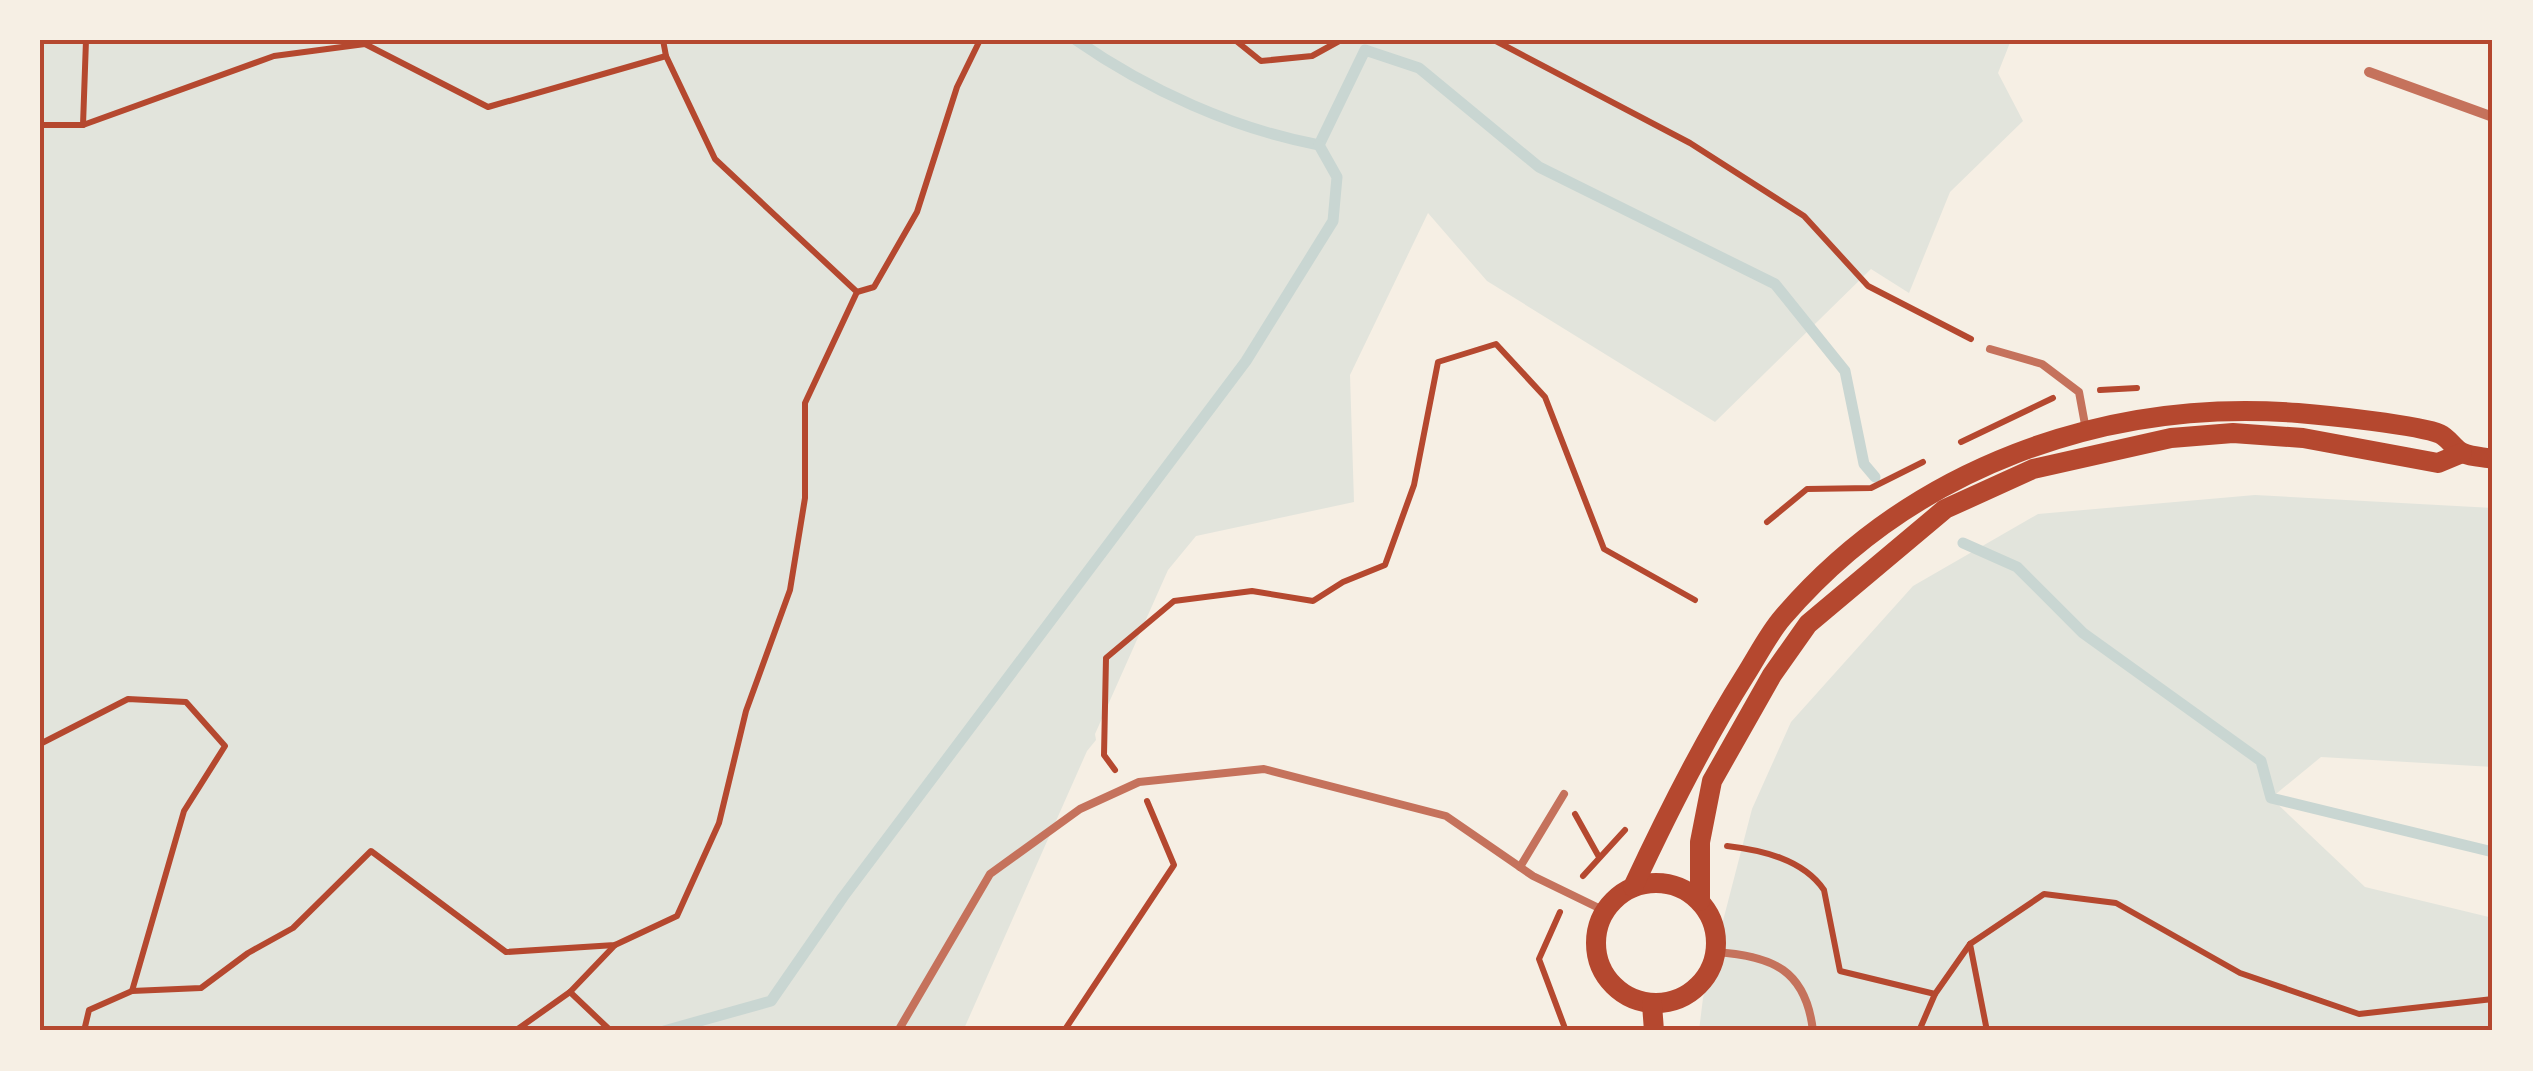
<svg xmlns="http://www.w3.org/2000/svg" width="2533" height="1071" font-family="'Asap Condensed',sans-serif">
	<style>
		.green { fill: #e2e4dc }
		.lines { fill: none; stroke-linecap: round; stroke-linejoin: round }
		.stream { stroke: #c9d6d2; stroke-width: 11 }
		.path { stroke: #b5482f; stroke-width: 6 }
		.service { stroke: #c5725c; stroke-width: 8 }
		.minor { stroke: #c5725c; stroke-width: 10 }
		.secondary { stroke: #b5482f; stroke-width: 20 }
		.neatline { fill: none; stroke: #b5482f; stroke-width: 4 }
	</style>
	<rect width="100%" height="100%" fill="#f6efe4"/>
	<g class="green">
		<polygon points="40,40 2011,40 1998,73 2023,121 1950,192 1909,293 1871,269 1715,422 1487,281 1428,213 1350,375 1354,502 1196,536 1168,570 1095,734 1096,740 1087,751 963,1031 40,1031"/>
		<polygon points="2255,495 2493,508 2493,767 2321,757 2271,798 2365,887 2493,918 2493,1031 1699,1031 1703,998 1752,809 1791,722 1913,586 2038,514"/>
	</g>
	<g class="lines">
		<g class="stream">
			<path d="M1076,40C1148,90 1234,129 1319,145"/>
			<polyline points="1319,145 1365,50 1419,68 1539,167 1775,284 1845,371 1864,464 1875,477"/>
			<polyline points="1963,543 2017,567 2083,633 2261,761 2271,798 2493,852"/>
			<polyline points="664,1031 771,1001 843,897 1246,361 1333,221 1337,177 1319,145"/>
		</g>
		<g class="path">
			<polyline points="1235,40 1261,61 1312,56 1341,40"/>
			<polyline points="1494,40 1690,143 1804,216 1868,286 1971,339"/>
			<polyline points="40,125 83,125 274,56 365,44 488,107 666,56"/>
			<polyline points="83,125 86,40"/>
			<polyline points="857,292 874,287 917,212 957,87 980,40"/>
			<polyline points="2100,390 2137,388"/>
			<polyline points="1961,442 2053,398"/>
			<polyline points="1767,522 1807,489 1871,488 1923,462"/>
			<polyline points="40,744 128,699 186,702 225,746 184,811 132,991 201,988 248,953 293,928 371,851 506,952 615,945 677,916 719,823 746,711 790,590 805,498 805,403 857,292 715,159 666,56 663,40"/>
			<polyline points="1115,770 1104,755 1106,658 1174,601 1252,591 1313,601 1343,582 1385,565 1414,485 1438,362 1496,344 1545,397 1604,549 1695,600"/>
			<polyline points="1575,814 1599,857"/>
			<path d="M1727,846C1761,850 1803,859 1824,890L1840,971L1935,994"/>
			<polyline points="1583,876 1625,830"/>
			<polyline points="1560,912 1539,959 1566,1031"/>
			<polyline points="570,992 611,1031"/>
			<polyline points="84,1031 89,1010 132,991"/>
			<polyline points="515,1031 570,992 615,945"/>
			<polyline points="1064,1031 1174,865 1147,801"/>
			<polyline points="1919,1031 1935,994 1970,944"/>
			<polyline points="1987,1031 1970,944 2044,894 2116,903 2240,973 2359,1014 2493,999"/>
		</g>
		<g class="service">
			<polyline points="1990,349 2042,364 2079,392 2086,430"/>
			<polyline points="1520,867 1564,794"/>
			<path d="M1716,952C1773,956 1806,970 1813,1031"/>
			<polyline points="898,1031 990,874 1080,809 1139,782 1264,769 1446,816 1533,876 1605,911"/>
		</g>
		<polyline class="minor" points="2369,72 2493,117"/>
		<g class="secondary">
			<circle cx="1656" cy="943" r="60"/>
			<path d="M1633,887C1667,814 1703,742 1746,674C1758,655 1769,633 1783,617C1911,468 2104,398 2298,413C2324,415 2420,425 2440,434C2449,438 2454,449 2463,453C2472,457 2484,457 2493,459"/>
			<polyline points="1700,901 1700,842 1712,781 1772,675 1808,624 1945,509 2033,469 2171,438 2233,433 2303,438 2438,463 2462,453"/>
			<polyline points="1652,1004 1654,1031"/>
		</g>
	</g>
	<rect width="2533" height="1071" fill="none" stroke="#f6efe4" stroke-width="85"/>
	<rect x="42" y="42" width="2448" height="986" class="neatline"/>
</svg>
